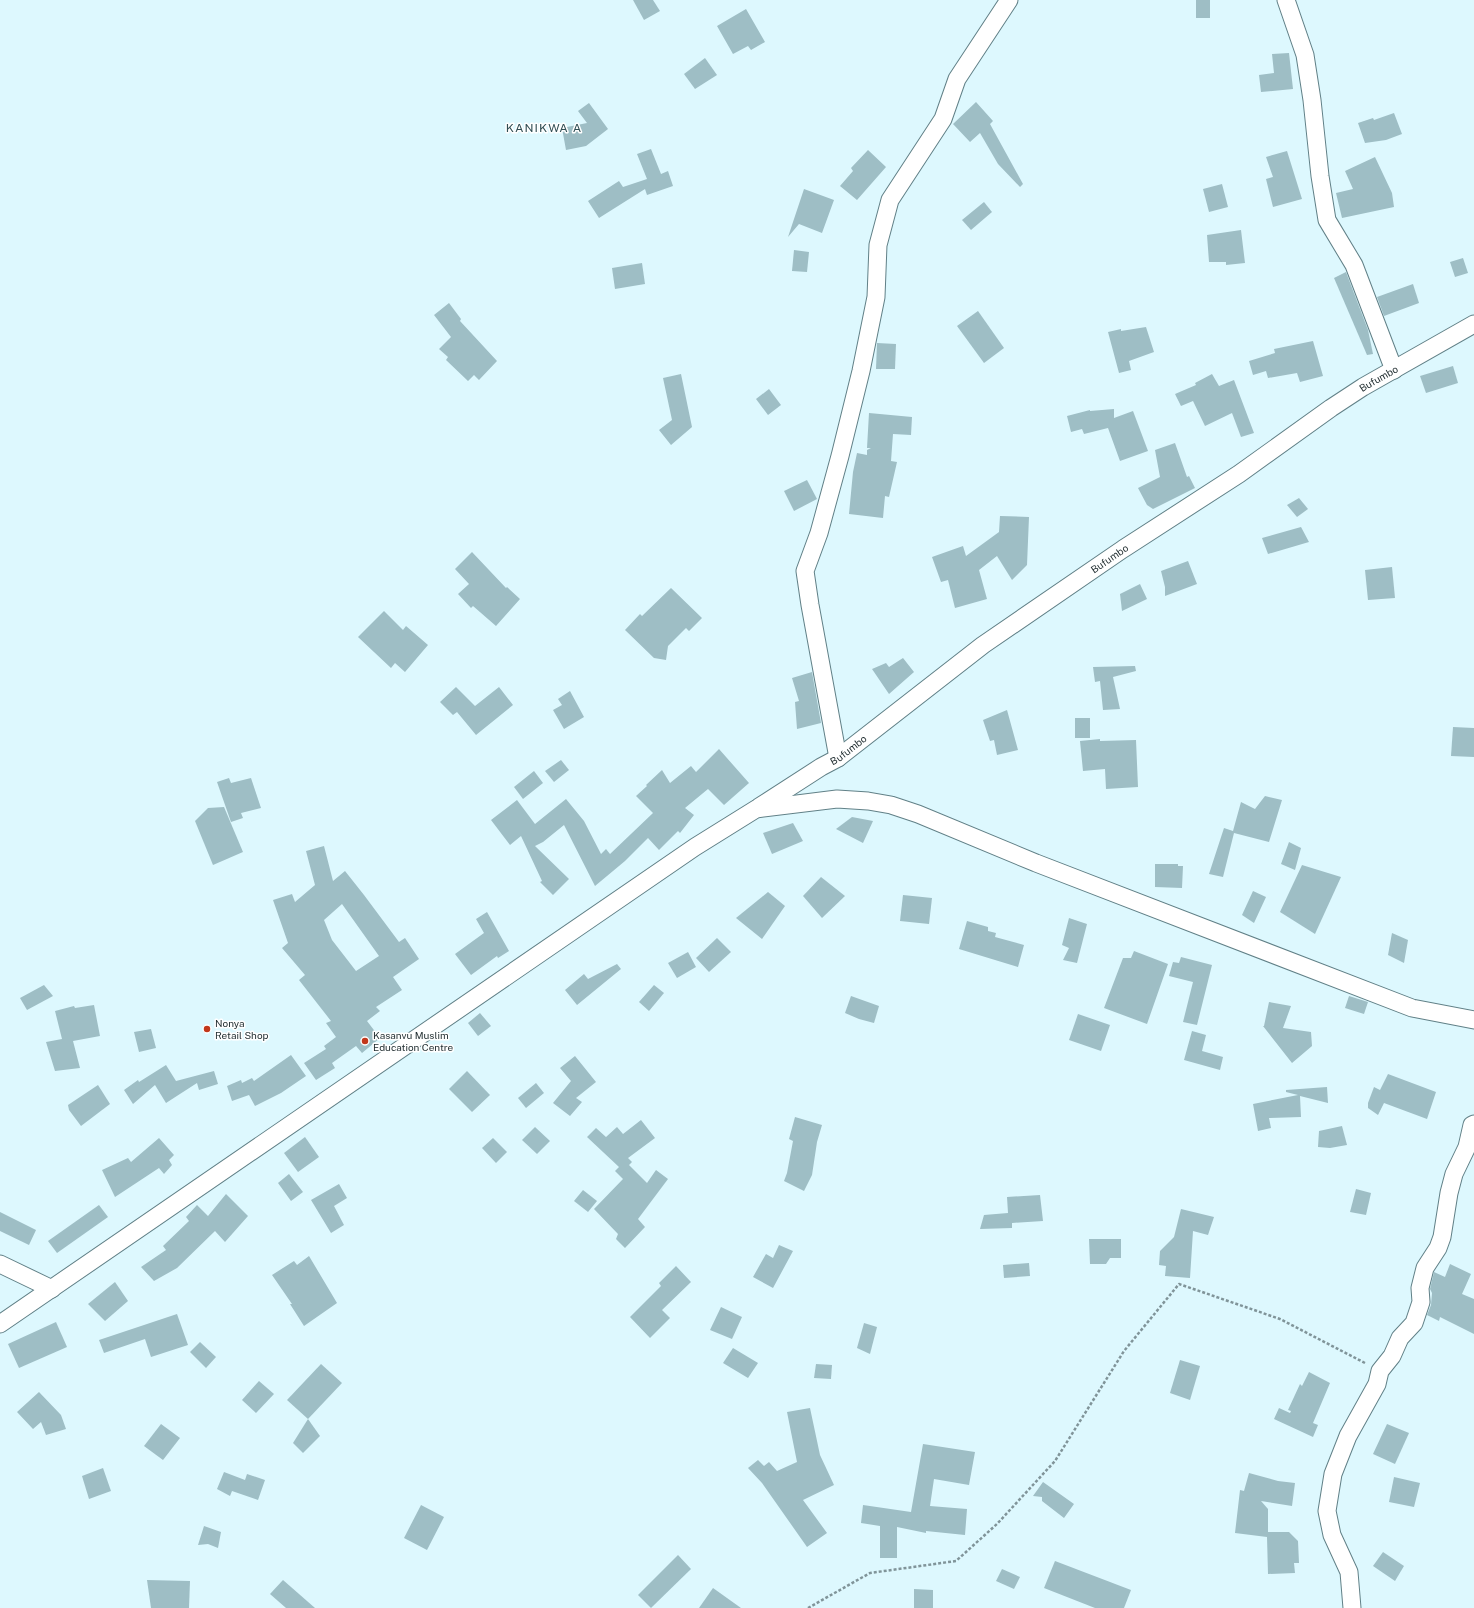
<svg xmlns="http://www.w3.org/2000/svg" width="1474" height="1608" font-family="'Public Sans',sans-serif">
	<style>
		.building { fill: #9ebec5; fill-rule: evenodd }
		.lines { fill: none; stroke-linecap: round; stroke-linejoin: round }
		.minor-casing { stroke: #618087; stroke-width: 19 }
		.path { stroke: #809499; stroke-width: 2.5; stroke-dasharray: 3 2; stroke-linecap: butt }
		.minor { stroke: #fff; stroke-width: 17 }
		.poi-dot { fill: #c2371b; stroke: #fff; stroke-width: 1.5 }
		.labels { text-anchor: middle; stroke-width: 3; stroke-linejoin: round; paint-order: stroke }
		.street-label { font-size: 10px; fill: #1e2b2e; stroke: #fff }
		.poi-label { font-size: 10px; fill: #1e2b2e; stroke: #fff; text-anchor: start }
		.quarter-label { font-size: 12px; letter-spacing: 1px; fill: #304d53; stroke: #fff }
	</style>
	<rect width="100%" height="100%" fill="#ddf8fe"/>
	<g class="building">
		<polygon points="633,0 653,0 660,11 644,20"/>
		<rect x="1196" y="0" width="14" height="18"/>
		<polygon points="746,9 765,42 751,50 748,46 733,54 717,26"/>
		<polygon points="1289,53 1293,89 1261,92 1259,75 1274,73 1272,54"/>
		<polygon points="705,58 717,75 695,89 684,74"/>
		<polygon points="976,102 993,121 990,124 1023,184 1020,187 998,164 980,133 970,142 953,124"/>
		<polygon points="589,103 608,129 586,146 566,150 562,128 587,123 578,111"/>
		<polygon points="1394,113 1402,134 1386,140 1365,143 1358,123 1373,118 1374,120"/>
		<polygon points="651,149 661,174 668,171 673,186 647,195 645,189 599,218 588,201 619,181 623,187 647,179 637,154"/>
		<polygon points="868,150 886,167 857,200 840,186 853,171 851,168"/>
		<polygon points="1287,151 1302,199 1273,207 1266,179 1273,177 1266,157"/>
		<polygon points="1375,157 1392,193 1394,207 1342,218 1336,193 1353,189 1345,171"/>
		<polygon points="1222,184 1228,207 1209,212 1203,189"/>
		<polygon points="804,189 834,200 822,233 799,224 788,237"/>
		<polygon points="984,202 992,212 971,230 962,220"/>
		<polygon points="1241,230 1245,263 1226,265 1226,262 1209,262 1207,235"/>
		<polygon points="794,250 809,252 807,272 792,271"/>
		<polygon points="1463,258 1468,273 1455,277 1450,262"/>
		<polygon points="642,263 645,284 615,289 612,268"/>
		<polygon points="1346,272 1368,330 1373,354 1367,355 1334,278"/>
		<polygon points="1413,284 1419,303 1384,316 1377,297"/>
		<polygon points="449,303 461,319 460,321 497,361 479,380 474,375 468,381 446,360 448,357 439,349 451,337 434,315"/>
		<polygon points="978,311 1004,348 984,363 957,326"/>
		<polygon points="1146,327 1154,352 1129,361 1131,370 1119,373 1108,332 1121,329 1121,331"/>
		<polygon points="1313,341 1323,376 1300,382 1297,373 1268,378 1266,371 1253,375 1249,361 1275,353 1274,349"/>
		<polygon points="877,343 896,344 895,369 876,369"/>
		<polygon points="1453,366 1458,383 1426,393 1420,376"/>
		<polygon points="681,374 692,427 671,445 659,430 672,420 663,378"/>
		<polygon points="1212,374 1219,386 1234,380 1254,433 1241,437 1232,413 1205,426 1193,401 1181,406 1175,394 1196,385 1195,383"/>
		<polygon points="769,389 781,405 768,415 756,399"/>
		<polygon points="1114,409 1114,418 1133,411 1148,451 1120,461 1108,428 1084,434 1082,429 1071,432 1067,416 1090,410 1090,411"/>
		<polygon points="869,413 912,417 911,435 893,434 891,461 897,462 889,497 885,496 883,518 849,514 853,472 857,453 867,455 867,450 871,448 867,448"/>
		<polygon points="1175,443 1187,477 1189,476 1195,488 1153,509 1147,505 1138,488 1160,477 1155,450"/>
		<polygon points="807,480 817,499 794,511 784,491"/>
		<polygon points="1299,498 1308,509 1297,517 1287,505"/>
		<polygon points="1000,516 1029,517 1027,565 1012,580 997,556 979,570 987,599 955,608 948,580 941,582 932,557 963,546 966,556 999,532"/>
		<polygon points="1301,527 1309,542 1268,554 1262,538"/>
		<polygon points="472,552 506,588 507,587 520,599 496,626 473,606 471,608 458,594 469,584 455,569"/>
		<polygon points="1188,561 1197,584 1165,596 1165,587 1161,571"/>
		<polygon points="1392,567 1395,598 1368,600 1365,570"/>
		<polygon points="1140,584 1147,599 1122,611 1120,594"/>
		<polygon points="671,588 702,618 689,631 686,628 668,646 666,660 654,658 625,630 640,614 642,616"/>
		<polygon points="384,611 403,630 406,626 428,645 405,672 395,663 391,668 358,637"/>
		<polygon points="903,658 914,672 889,694 872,669 886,663 889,667"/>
		<polygon points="1135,666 1136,671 1113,677 1120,709 1103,710 1100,681 1095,682 1093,667"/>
		<polygon points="812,672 821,723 797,729 795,702 799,701 792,678"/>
		<polygon points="456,687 475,706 499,687 513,705 476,735 457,712 453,715 440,702"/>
		<polygon points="570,691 584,717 564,729 553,710 562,705 558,699"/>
		<polygon points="1007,710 1018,750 997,755 994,740 990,741 983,720"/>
		<rect x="1075" y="718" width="15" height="20"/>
		<polygon points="1453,727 1474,728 1474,757 1451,756"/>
		<polygon points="1100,739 1100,741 1136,740 1138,787 1106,789 1105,769 1083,771 1080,741"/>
		<polygon points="719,749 749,783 724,805 708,789 685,808 694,815 680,833 678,831 659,850 648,838 625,861 595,886 564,825 543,842 535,846 569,879 553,895 540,882 542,881 521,836 510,845 491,820 517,800 535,824 566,799 584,821 601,854 606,849 610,854 653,813 636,796 647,786 646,785 662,770 670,783 691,766 696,772"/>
		<polygon points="561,760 569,770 554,782 545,771"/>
		<polygon points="534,771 543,783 523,799 514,787"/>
		<polygon points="229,778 231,783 251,778 261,808 241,813 243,818 231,822 217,782"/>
		<polygon points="1265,796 1282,800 1269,842 1234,833 1223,877 1209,874 1224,828 1233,831 1241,802 1255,809"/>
		<polygon points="224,807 243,852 213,865 195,821 208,808"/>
		<polygon points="852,817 873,821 863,843 836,829"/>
		<polygon points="793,823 803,841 772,854 763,833"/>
		<polygon points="1289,842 1301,848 1295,870 1281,864"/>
		<path d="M324,846L333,881L345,871L364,895L399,942L405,938L419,959L393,977L402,990L376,1007L380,1011L367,1021L380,1038L362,1053L356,1046L332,1063L335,1068L316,1080L304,1063L326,1049L324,1046L336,1037L326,1023L331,1021L299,980L305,975L282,948L288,943L273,900L292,894L295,902L315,885L306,851ZM342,904L379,956L356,971L332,940L324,920Z"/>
		<polygon points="1155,864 1178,864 1178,866 1183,866 1182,888 1155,887"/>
		<polygon points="1302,865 1341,877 1315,934 1280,912"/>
		<polygon points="821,877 845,896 822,918 803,896"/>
		<polygon points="1253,891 1266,897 1254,923 1242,915"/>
		<polygon points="768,892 785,906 762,939 736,918"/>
		<polygon points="903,895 932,898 929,924 900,921"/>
		<polygon points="487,912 509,951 498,958 497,956 471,975 455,954 484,933 476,919"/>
		<polygon points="1069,918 1087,924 1077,963 1063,960 1069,948 1062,945"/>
		<polygon points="967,921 988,927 988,931 996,933 995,937 1024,945 1018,967 959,949"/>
		<polygon points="1392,933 1408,940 1404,963 1388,955"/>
		<polygon points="717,938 731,952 709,972 696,958"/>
		<polygon points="1134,951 1168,964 1147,1024 1104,1008 1123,958 1131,958"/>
		<polygon points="688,952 696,967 677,978 668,963"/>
		<polygon points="1181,957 1212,965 1197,1025 1183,1022 1193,982 1169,976 1173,962 1179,963"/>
		<polygon points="617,964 621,969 577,1005 565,990 584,974 588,979"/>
		<polygon points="44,985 53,996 27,1010 20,998"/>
		<polygon points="654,985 664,993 649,1011 639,1002"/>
		<polygon points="851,996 879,1006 874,1023 859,1019 845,1013"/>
		<polygon points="1349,996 1368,1002 1364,1014 1345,1008"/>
		<polygon points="1269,1002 1291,1006 1283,1028 1311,1032 1312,1046 1292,1063 1263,1026 1264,1026"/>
		<polygon points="94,1005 100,1036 73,1041 80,1068 55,1071 46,1042 62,1039 55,1011 74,1006 75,1008"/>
		<polygon points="480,1013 491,1026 478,1036 468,1023"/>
		<polygon points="1078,1014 1110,1025 1101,1051 1069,1040"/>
		<polygon points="151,1029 156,1048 139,1052 134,1032"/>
		<polygon points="1192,1031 1206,1035 1202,1051 1223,1057 1220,1070 1184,1060"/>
		<polygon points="291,1055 306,1076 281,1093 255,1106 249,1095 232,1101 227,1086 241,1080 242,1083 252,1078 254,1081"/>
		<polygon points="575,1056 596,1082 576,1098 582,1102 570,1116 553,1103 571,1081 560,1068"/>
		<polygon points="166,1065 176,1081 214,1071 218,1084 199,1090 197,1083 166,1103 155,1085 133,1104 124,1090 138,1080 139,1082"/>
		<polygon points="467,1071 490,1095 472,1112 449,1089"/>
		<polygon points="1388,1074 1436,1092 1427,1119 1384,1103 1378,1115 1368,1108 1368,1103 1374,1087 1380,1090"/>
		<polygon points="536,1083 544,1093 526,1108 518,1098"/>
		<polygon points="98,1085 110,1104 81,1126 69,1110 68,1105"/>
		<polygon points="1327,1087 1328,1103 1300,1096 1301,1117 1269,1118 1271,1128 1258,1131 1253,1104 1298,1095 1286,1092 1286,1090"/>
		<polygon points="795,1117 822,1125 817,1142 812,1175 804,1191 784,1181 787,1173 793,1141 789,1139"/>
		<polygon points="641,1120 655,1138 628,1158 632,1162 629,1165 647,1183 656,1170 668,1179 638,1219 645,1227 625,1248 616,1239 618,1234 594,1209 623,1179 615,1171 619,1167 587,1137 596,1128 606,1137 617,1127 623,1134"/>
		<polygon points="1342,1126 1347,1145 1330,1148 1318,1147 1319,1131"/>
		<polygon points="535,1127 550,1141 537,1154 522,1140"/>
		<polygon points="305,1137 319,1157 298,1172 284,1153"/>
		<polygon points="159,1138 174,1155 169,1160 172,1165 164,1174 159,1168 115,1197 102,1170 128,1158 131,1162"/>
		<polygon points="493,1138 507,1152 496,1163 482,1148"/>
		<polygon points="289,1174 303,1192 291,1201 278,1183"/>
		<polygon points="339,1184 347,1198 334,1206 344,1225 331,1233 311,1200"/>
		<polygon points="1356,1189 1371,1193 1366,1215 1350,1212"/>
		<polygon points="583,1190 597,1201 588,1212 574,1201"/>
		<polygon points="226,1194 248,1216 225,1242 215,1231 177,1268 154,1281 141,1267 166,1250 163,1246 189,1221 186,1217 197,1205 208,1216"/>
		<polygon points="1040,1195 1043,1221 1012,1223 1012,1228 980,1229 984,1215 1008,1213 1007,1197"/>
		<polygon points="99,1205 108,1217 57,1253 48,1241"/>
		<polygon points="1181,1209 1214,1217 1208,1235 1193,1231 1190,1278 1165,1276 1166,1266 1159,1265 1160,1251 1174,1237"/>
		<polygon points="0,1212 36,1230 29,1245 0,1231"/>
		<polygon points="1089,1239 1121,1239 1121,1258 1110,1258 1106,1264 1090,1264"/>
		<polygon points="779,1245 793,1251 773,1288 753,1277 766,1254 773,1258"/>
		<polygon points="309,1256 337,1303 304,1326 290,1304 292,1304 272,1275 294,1261 297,1265"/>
		<polygon points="1029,1263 1030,1276 1004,1278 1003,1265"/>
		<polygon points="1450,1264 1471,1274 1462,1294 1474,1299 1474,1334 1440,1317 1439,1321 1427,1315 1431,1305 1432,1293 1430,1289 1434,1272 1445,1277"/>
		<polygon points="676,1266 691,1282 662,1310 670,1318 650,1338 630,1317 661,1286 659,1283"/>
		<polygon points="115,1282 128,1301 105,1321 88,1304"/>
		<polygon points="721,1307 742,1317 732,1339 710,1330"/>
		<polygon points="177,1314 188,1345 151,1357 145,1339 104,1353 99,1340"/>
		<polygon points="56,1322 67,1347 19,1368 8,1344"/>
		<polygon points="864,1323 877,1327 870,1354 857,1348"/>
		<polygon points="200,1342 216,1357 206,1368 190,1352"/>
		<polygon points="733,1348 758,1363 748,1378 723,1363"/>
		<polygon points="1180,1360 1200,1366 1190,1400 1170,1393"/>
		<polygon points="321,1364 342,1383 308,1419 287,1400"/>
		<polygon points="816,1364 832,1365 831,1379 814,1378"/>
		<polygon points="1309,1372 1330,1383 1313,1423 1318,1425 1313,1437 1274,1419 1279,1408 1290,1413 1291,1411 1288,1410 1300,1384 1302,1386"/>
		<polygon points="259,1381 274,1394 256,1413 242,1400"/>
		<polygon points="39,1392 61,1415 66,1429 46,1435 41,1422 33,1429 17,1412"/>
		<polygon points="810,1408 820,1455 834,1485 803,1500 827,1533 807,1547 762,1483 748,1468 758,1460 764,1466 769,1462 777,1471 797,1462 787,1412"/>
		<polygon points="308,1419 320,1436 303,1453 293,1443"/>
		<polygon points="161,1424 180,1438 163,1460 144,1446"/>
		<polygon points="1387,1424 1409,1433 1395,1464 1373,1454"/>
		<polygon points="923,1444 975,1452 969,1485 934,1479 930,1506 967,1509 965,1535 926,1531 926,1533 897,1527 897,1558 880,1558 880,1526 861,1523 863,1505 911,1512"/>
		<polygon points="103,1468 111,1491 89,1499 82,1476"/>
		<polygon points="224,1472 245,1480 247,1474 265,1480 258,1500 232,1491 230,1496 217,1489"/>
		<polygon points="1249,1473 1278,1481 1295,1483 1292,1506 1261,1501 1268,1509 1268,1532 1289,1532 1298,1541 1299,1563 1294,1563 1295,1573 1268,1574 1267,1537 1235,1533 1240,1490 1244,1491"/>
		<polygon points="1394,1477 1420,1483 1414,1507 1389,1502"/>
		<polygon points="1043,1482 1074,1504 1064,1518 1042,1501 1042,1497 1033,1496"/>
		<polygon points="421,1505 444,1517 427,1550 404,1538"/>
		<polygon points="204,1526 221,1532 218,1548 208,1544 198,1545"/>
		<polygon points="1383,1552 1404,1566 1395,1581 1373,1566"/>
		<polygon points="678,1555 691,1569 651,1608 638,1595"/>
		<polygon points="1055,1561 1131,1590 1124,1608 1095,1608 1044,1588"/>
		<polygon points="1002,1569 1020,1577 1014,1589 996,1581"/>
		<polygon points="147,1580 190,1581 189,1608 151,1608"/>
		<polygon points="283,1580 315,1608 286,1608 270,1594"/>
		<polygon points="713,1588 741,1608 699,1608"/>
		<polygon points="914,1589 933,1590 933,1608 914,1608"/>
	</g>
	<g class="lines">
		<g class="minor-casing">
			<g id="minor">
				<polyline points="1286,0 1305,55 1312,100 1320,176 1327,220 1354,265 1394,370"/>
				<polyline points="838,758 810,605 805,571 819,533 840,456 861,371 876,297 878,245 890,200 943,119 957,79 1009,0"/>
				<path id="s1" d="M759,807L821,767L838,758L983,645L1123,549L1239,474L1331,408L1363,387L1474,324"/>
				<polyline points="0,1264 52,1289"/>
				<polyline points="0,1324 695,847 756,809 837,799 868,801 891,805 918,814 1036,863 1412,1008 1474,1020"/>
				<polyline points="1352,1608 1349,1572 1332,1535 1327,1511 1333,1474 1348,1436 1377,1384 1380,1371 1392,1356 1400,1338 1414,1323 1421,1302 1420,1288 1425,1268 1438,1248 1442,1237 1449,1193 1454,1174 1467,1147 1472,1125 1474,1124"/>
			</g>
		</g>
		<polyline class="path" points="808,1608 870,1573 956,1561 997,1524 1055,1461 1124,1351 1179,1284 1280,1319 1365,1363"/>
		<use href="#minor" class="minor"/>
	</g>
	<g class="poi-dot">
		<circle cx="207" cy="1029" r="4"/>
		<circle cx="365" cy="1041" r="4"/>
	</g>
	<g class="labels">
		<g class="street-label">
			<text dy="4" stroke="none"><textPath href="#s1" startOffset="754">Bufumbo</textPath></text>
			<text dy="4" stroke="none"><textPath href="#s1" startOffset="430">Bufumbo</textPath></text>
			<text dy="4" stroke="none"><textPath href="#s1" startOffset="106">Bufumbo</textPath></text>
		</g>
		<g class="poi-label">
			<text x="215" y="1027">Nonya<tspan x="215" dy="12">Retail Shop</tspan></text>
			<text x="373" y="1039">Kasanvu Muslim<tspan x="373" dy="12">Education Centre</tspan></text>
		</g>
		<g class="quarter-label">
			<text x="544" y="132">KANIKWA A</text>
		</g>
	</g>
</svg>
